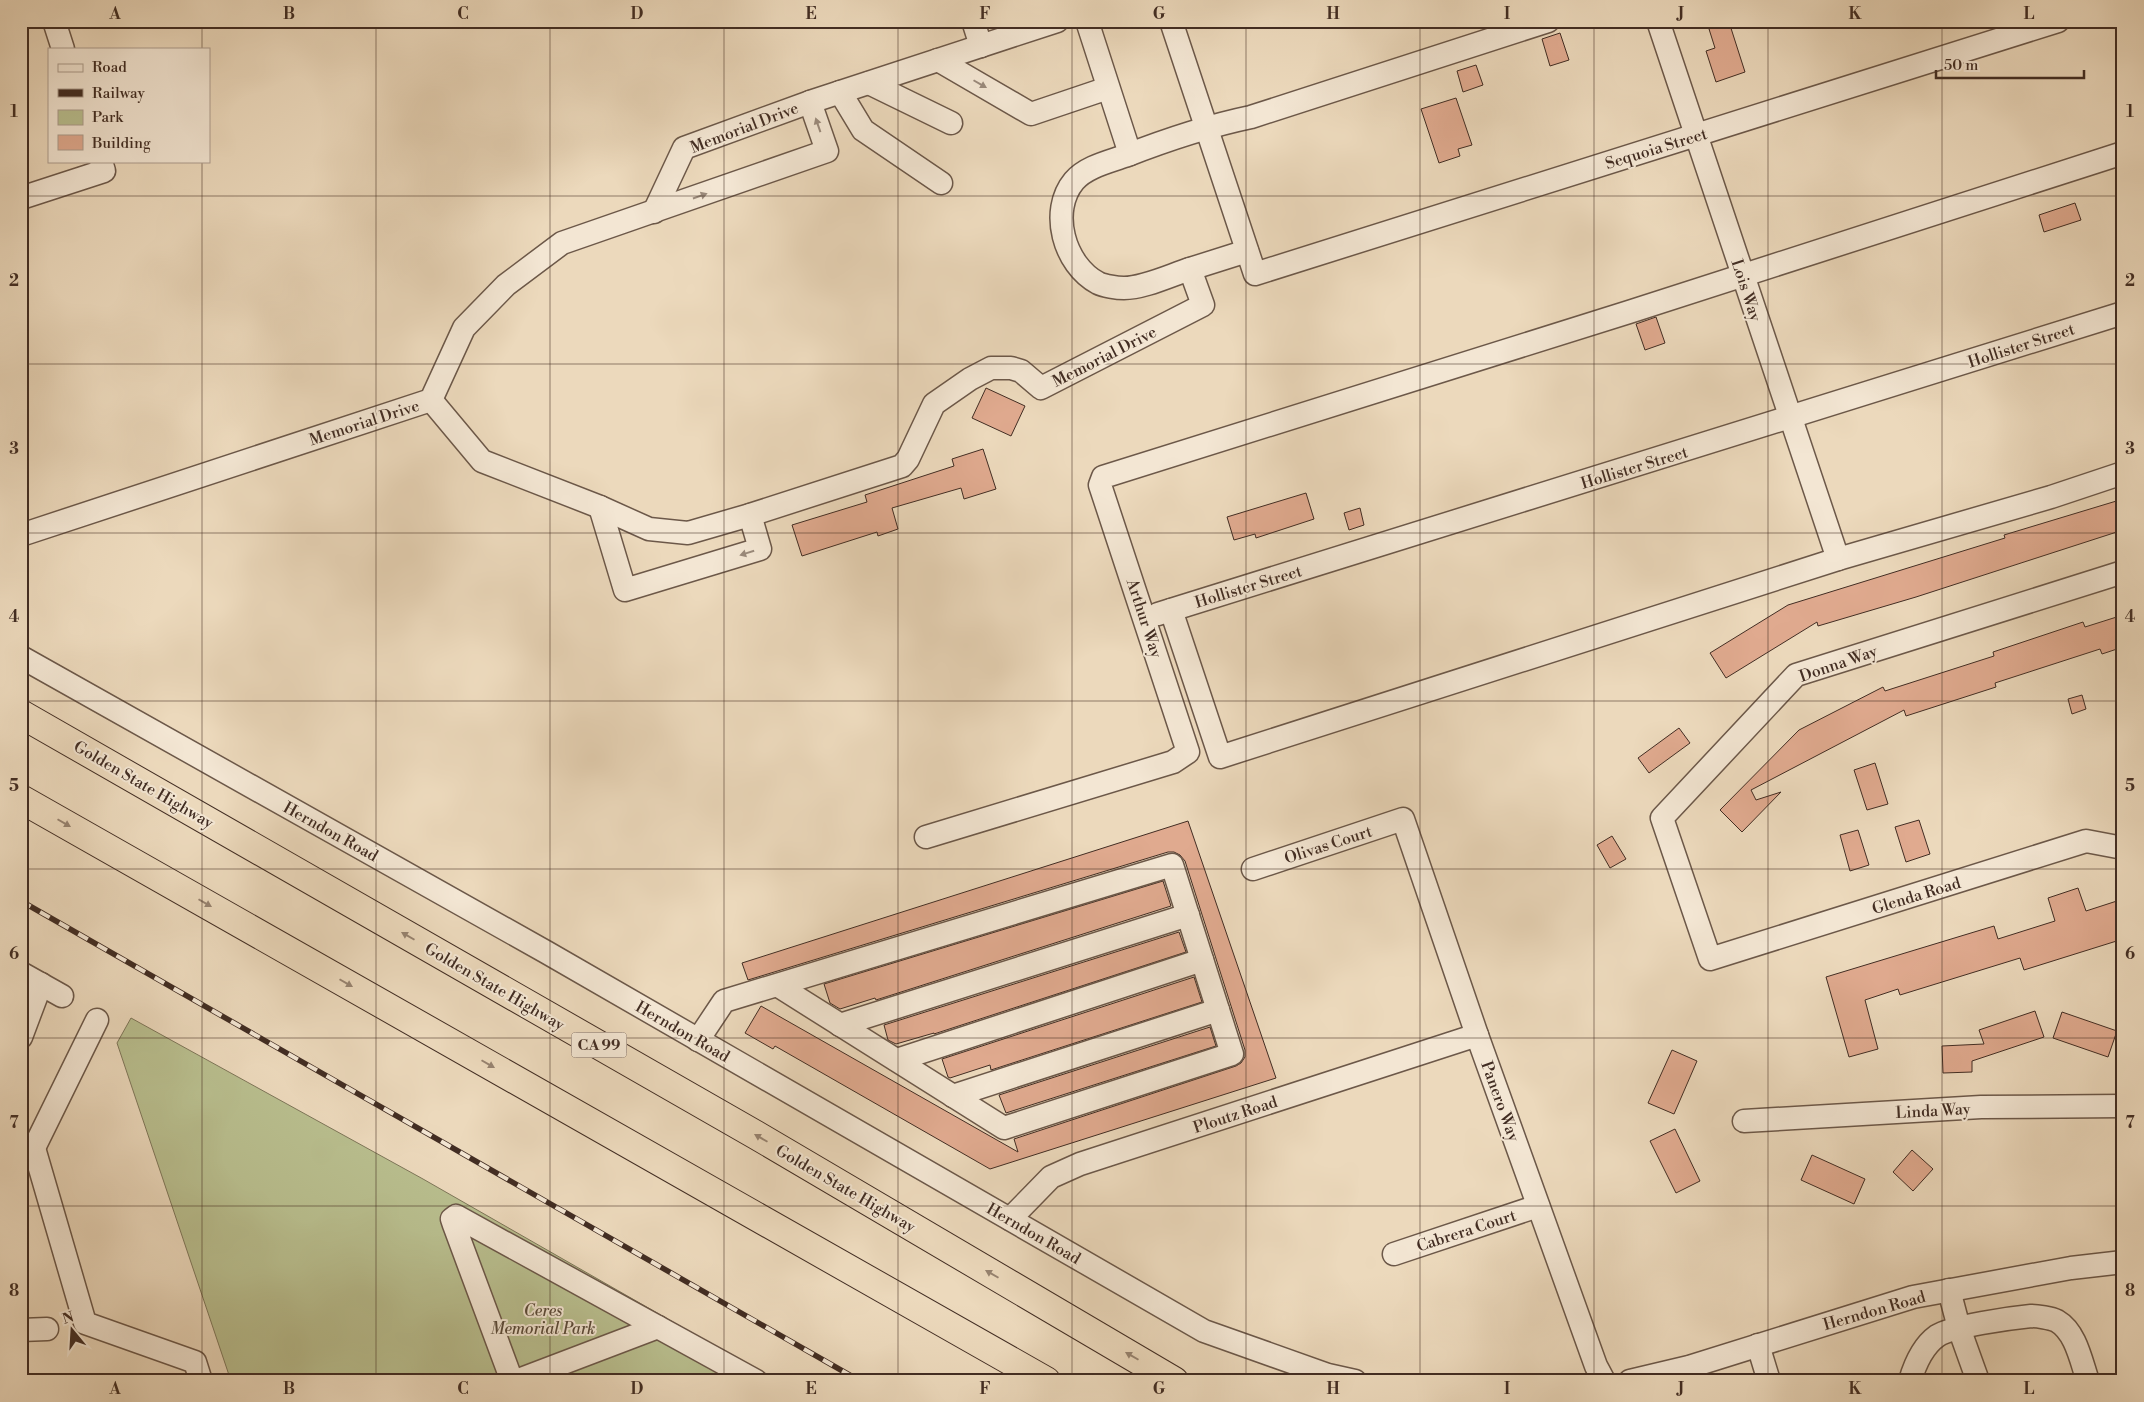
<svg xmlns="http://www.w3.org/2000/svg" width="2144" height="1402" font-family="'Libre Bodoni',serif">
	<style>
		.green { fill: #b9bf8f; stroke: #7e7659 }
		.building { fill: #e0aa8f; stroke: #422d23 }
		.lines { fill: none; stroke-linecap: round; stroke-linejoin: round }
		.minor-casing { stroke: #6c5849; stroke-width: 25 }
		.highway-casing { stroke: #422d23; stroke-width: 30 }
		.minor { stroke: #f3e6d3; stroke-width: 22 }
		.highway { stroke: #ecd9bc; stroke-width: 28 }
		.rail-casing { stroke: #422d23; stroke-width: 5.5 }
		.rail { stroke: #f3e6d3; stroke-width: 4; stroke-dasharray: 11; stroke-linecap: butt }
		.oneway { fill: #9a8a7b }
		.oneway2 { fill: #978370 }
		.grid { fill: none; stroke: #422d23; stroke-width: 1; stroke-opacity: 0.55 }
		.labels { text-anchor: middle; stroke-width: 4; stroke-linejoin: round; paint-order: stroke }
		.shield { fill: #f3e6d3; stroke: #776458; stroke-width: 1 }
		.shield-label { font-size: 15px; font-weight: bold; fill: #422d23 }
		.street-label { font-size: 16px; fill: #422d23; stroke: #f3e6d3 }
		.park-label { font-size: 16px; font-style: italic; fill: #5a4a39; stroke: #f3e6d3 }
		.neatline { fill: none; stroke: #422d23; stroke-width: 2 }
		.grid-label { font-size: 16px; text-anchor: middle; font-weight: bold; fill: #422d23 }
	</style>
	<rect width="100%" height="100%" fill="#ecd9bc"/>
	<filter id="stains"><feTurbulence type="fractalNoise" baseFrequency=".004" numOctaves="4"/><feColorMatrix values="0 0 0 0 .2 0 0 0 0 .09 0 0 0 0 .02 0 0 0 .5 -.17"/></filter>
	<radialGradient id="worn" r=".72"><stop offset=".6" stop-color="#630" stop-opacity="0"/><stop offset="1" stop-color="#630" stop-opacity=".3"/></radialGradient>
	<polygon class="green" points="131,1018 423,1179 776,1381 231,1381 117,1043"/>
	<g class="building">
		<polygon points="1729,22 1745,72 1716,82 1706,51 1715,48 1709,29"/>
		<polygon points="1560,33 1569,60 1550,66 1542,39"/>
		<polygon points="1476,65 1483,85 1463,92 1457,71"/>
		<polygon points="1456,98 1472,145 1458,149 1460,156 1439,163 1421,109"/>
		<polygon points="2075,203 2081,220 2044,232 2039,215"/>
		<polygon points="1656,317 1665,343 1645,350 1636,324"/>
		<polygon points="986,388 1025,406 1011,436 972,418"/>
		<polygon points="983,449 996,489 964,499 961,488 892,508 898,529 878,536 877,532 802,556 792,525 867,502 865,495 954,466 952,459"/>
		<polygon points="1306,493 1314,519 1256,538 1255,534 1234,540 1227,517"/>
		<polygon points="2123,499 2123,530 1916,597 1818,626 1817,622 1726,678 1710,653 1788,605 2005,538 2004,535"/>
		<polygon points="1360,508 1364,525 1349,530 1344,513"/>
		<polygon points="2123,615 2123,647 2102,654 2100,649 1995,683 1996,687 1906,716 1904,710 1751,790 1756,800 1781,792 1742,832 1720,810 1799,730 1883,687 1885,691 1994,656 1993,652 2083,622 2085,627"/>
		<polygon points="2082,695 2086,709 2072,714 2068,699"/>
		<polygon points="1679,728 1690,743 1649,773 1638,758"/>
		<polygon points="1875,763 1888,804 1867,810 1854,770"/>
		<polygon points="1919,820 1930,854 1906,862 1895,827"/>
		<polygon points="1188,821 1276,1078 990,1169 775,1046 773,1049 745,1033 761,1006 1018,1152 1014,1139 1236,1066 1241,1063 1245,1057 1245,1050 1185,861 1180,855 1174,852 1168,852 748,980 742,963"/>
		<polygon points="1858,830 1869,865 1850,871 1840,835"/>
		<polygon points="1612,836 1626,859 1610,868 1597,845"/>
		<polygon points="1163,881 1171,906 876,1000 875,998 840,1009 830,1003 824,984"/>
		<polygon points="2078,888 2086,911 2123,899 2123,939 2024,970 2020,958 1900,995 1898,989 1865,1000 1878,1049 1849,1057 1826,977 1994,926 1998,939 2055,921 2048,898"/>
		<polygon points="1179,932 1186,952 934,1034 934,1033 896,1044 888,1040 884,1025"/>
		<polygon points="1194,977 1202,1002 991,1070 990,1065 950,1078 948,1077 942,1059"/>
		<polygon points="2035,1011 2044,1037 1972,1061 1972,1072 1943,1073 1942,1046 1984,1044 1979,1030"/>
		<polygon points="2062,1012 2117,1031 2108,1057 2053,1038"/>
		<polygon points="1210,1027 1216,1046 1006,1113 999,1095"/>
		<polygon points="1672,1050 1697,1061 1674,1114 1648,1103"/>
		<polygon points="1675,1129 1700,1181 1676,1193 1650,1141"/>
		<polygon points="1912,1150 1933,1169 1913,1191 1893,1172"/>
		<polygon points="1812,1155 1865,1179 1854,1204 1801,1180"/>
	</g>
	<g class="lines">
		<g class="minor-casing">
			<g id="minor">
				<polyline points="54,21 63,49"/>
				<polyline points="973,21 981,46"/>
				<polyline points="1087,21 1130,154"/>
				<polyline points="1171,21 1255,274 2058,21"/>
				<polyline points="1658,21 1838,559"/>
				<polyline points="938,60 1031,114 1108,88"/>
				<polyline points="869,83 951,123"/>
				<polyline points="840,92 863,130 941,183"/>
				<polyline points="21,198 104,171 101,161"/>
				<polyline points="654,212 684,148 810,102 1057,21"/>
				<polyline points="1190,269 1247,251"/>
				<path d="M431,400L482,461L600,507L649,529L688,533L750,515L902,466L908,459L934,404L970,379L991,368H1011L1021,371L1041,388L1203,305L1190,269C1171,275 1144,288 1124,288C1117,288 1104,286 1098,283C1064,265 1049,211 1074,181C1086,167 1108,162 1125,156C1166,140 1208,126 1251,117L1548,21"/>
				<polyline points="600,507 625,590 760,549 750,515"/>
				<polyline points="21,535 431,400 464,328 506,285 562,243 827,151 810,102"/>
				<polyline points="2123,572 1796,675 1662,818 1710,959 2086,841 2123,848"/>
				<polyline points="1171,610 1220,757 1838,559 2051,497 2123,473"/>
				<polyline points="1158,614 2123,313"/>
				<polyline points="21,657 546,952 1204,1331 1328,1375 1355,1381"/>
				<polyline points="926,837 1173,762 1188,752 1100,485 1103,477 1629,312 2123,153"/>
				<polyline points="1253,869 1403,819 1477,1035 1596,1366 1604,1381"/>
				<polyline points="21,973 62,996"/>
				<polyline points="840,1025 1188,915"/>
				<polyline points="21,1037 41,984"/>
				<polyline points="698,1040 724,1001 1172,865 1232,1054 1004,1128 777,985"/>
				<polyline points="897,1060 1202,960"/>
				<polyline points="953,1096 1218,1010"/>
				<polyline points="1744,1121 1981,1107 2123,1106"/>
				<polyline points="34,1148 85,1323 195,1362 201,1381"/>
				<polyline points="21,1161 34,1148 97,1020"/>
				<polyline points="1010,1219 1051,1177 1080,1164 1477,1035"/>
				<polyline points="1394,1254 1538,1206"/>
				<polyline points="1949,1290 1959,1328 1978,1381"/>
				<polyline points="21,1330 47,1329"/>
				<polyline points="1758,1345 1769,1381"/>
				<polyline points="512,1381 454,1225 452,1219 456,1216 756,1381"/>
				<polyline points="516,1381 658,1327"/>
				<polyline points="1630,1381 1689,1367 1913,1297 2071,1268 2123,1262"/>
				<path d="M1910,1381C1915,1364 1923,1346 1937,1336C1952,1326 2011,1318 2031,1316C2037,1316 2051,1318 2057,1321C2076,1332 2081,1361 2088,1381"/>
			</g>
		</g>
		<g class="highway-casing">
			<g id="highway">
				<polyline points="21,714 756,1135 1174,1381"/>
				<polyline points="21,799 1046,1381"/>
			</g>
		</g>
		<use href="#minor" class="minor"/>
		<use href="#highway" class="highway"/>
		<g class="rail-casing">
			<polyline id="rail" points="21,901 860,1381"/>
		</g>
		<use href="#rail" class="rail"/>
	</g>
	<defs><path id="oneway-solid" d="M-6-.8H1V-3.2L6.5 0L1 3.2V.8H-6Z" transform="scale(1.25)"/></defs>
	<g class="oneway">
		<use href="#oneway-solid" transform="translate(980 84) rotate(30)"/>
		<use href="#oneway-solid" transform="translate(818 125) rotate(-109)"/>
		<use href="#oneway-solid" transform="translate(700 196) rotate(-19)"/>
		<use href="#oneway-solid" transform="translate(747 553) rotate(163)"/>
	</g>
	<g class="oneway2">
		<use href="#oneway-solid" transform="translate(64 823) rotate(30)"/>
		<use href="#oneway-solid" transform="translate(205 903) rotate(30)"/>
		<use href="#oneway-solid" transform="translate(408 936) rotate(-150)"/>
		<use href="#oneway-solid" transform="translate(346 983) rotate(30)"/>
		<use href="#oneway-solid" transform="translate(488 1064) rotate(30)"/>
		<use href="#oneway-solid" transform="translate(761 1138) rotate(-150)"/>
		<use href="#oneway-solid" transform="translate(992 1274) rotate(-150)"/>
		<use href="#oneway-solid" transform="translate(1132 1356) rotate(-150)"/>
	</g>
	<path class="grid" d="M202,21V49M376,21V1381M550,21V1381M724,21V1381M898,21V1381M1072,21V1381M1246,21V1381M1420,21V1381M1594,21V1381M1768,21V1381M1942,21V1381M202,161V1381M21,196H2123M21,364H2123M21,533H2123M21,701H2123M21,869H2123M21,1038H2123M21,1206H2123"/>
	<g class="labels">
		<rect class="shield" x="571.5" y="1032.5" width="55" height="25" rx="4"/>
		<g class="shield-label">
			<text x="599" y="1050">CA 99</text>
		</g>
		<g class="street-label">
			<text transform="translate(744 127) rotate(-21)" y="6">Memorial Drive</text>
			<text transform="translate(1656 148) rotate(-17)" y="6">Sequoia Street</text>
			<text transform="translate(1747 290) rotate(72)" y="6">Lois Way</text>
			<text transform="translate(2021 345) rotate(-18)" y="6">Hollister Street</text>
			<text transform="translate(1104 356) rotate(-27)" y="6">Memorial Drive</text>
			<text transform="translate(364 422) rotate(-18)" y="6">Memorial Drive</text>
			<text transform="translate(1634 467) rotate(-17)" y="6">Hollister Street</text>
			<text transform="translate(1248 586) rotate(-17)" y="6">Hollister Street</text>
			<text transform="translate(1145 618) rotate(72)" y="6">Arthur Way</text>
			<text transform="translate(1838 663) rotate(-19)" y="6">Donna Way</text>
			<text transform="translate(144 784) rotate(30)" y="6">Golden State Highway</text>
			<text transform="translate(331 831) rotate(29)" y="6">Herndon Road</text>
			<text transform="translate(1328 844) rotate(-18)" y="6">Olivas Court</text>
			<text transform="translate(1916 895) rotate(-17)" y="6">Glenda Road</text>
			<text transform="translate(495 986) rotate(30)" y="6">Golden State Highway</text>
			<text transform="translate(683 1031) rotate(30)" y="6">Herndon Road</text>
			<text transform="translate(1501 1101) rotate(70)" y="6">Panero Way</text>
			<text transform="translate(1933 1110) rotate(-3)" y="6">Linda Way</text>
			<text transform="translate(1235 1114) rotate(-18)" y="6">Ploutz Road</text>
			<text transform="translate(846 1188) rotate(30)" y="6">Golden State Highway</text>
			<text transform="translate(1466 1230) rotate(-18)" y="6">Cabrera Court</text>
			<text transform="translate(1034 1233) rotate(30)" y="6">Herndon Road</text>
			<text transform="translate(1874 1310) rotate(-16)" y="6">Herndon Road</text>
		</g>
		<g class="park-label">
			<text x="543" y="1316">Ceres<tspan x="543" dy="18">Memorial Park</tspan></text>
		</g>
	</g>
	<rect width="2144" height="1402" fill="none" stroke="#ecd9bc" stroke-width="55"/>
	<rect x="48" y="48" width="162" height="115" fill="#f3e6d3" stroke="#ac9c8d"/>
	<rect x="58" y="64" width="25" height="8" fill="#f3e6d3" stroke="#ac9c8d"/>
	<text x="92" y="72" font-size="15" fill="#422d23">Road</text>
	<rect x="58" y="89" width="25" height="8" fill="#422d23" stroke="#ac9c8d"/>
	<text x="92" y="98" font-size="15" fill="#422d23">Railway</text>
	<rect x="58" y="110" width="25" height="15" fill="#b9bf8f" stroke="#ac9c8d"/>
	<text x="92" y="122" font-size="15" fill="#422d23">Park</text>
	<rect x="58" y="135" width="25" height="15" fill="#e0aa8f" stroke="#ac9c8d"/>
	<text x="92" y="148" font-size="15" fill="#422d23">Building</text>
	<g transform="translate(72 1330) rotate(342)" stroke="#f3e6d3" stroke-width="4" paint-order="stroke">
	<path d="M0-4L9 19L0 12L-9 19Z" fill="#422d23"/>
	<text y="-8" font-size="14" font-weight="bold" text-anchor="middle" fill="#422d23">N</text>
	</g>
	<path d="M1936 70v8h148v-8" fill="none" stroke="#422d23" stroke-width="2.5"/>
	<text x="1944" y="70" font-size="15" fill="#422d23" stroke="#f3e6d3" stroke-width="4" paint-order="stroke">50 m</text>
	<rect x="28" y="28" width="2088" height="1346" class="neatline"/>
	<g class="grid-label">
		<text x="115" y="19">A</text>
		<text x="289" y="19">B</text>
		<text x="463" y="19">C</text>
		<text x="637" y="19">D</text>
		<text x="811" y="19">E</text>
		<text x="985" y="19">F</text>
		<text x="1159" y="19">G</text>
		<text x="1333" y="19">H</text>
		<text x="1507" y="19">I</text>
		<text x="1681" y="19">J</text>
		<text x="1855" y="19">K</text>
		<text x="2029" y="19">L</text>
		<text x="14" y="117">1</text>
		<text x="2130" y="117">1</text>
		<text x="14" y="286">2</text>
		<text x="2130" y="286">2</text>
		<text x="14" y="454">3</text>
		<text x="2130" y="454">3</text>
		<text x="14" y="622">4</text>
		<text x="2130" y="622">4</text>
		<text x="14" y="791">5</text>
		<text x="2130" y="791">5</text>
		<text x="14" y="959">6</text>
		<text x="2130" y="959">6</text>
		<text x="14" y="1128">7</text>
		<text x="2130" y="1128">7</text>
		<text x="14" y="1296">8</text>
		<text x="2130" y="1296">8</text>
		<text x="115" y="1394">A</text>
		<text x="289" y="1394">B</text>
		<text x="463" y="1394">C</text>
		<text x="637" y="1394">D</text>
		<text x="811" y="1394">E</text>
		<text x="985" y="1394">F</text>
		<text x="1159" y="1394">G</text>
		<text x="1333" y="1394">H</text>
		<text x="1507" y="1394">I</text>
		<text x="1681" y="1394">J</text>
		<text x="1855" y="1394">K</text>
		<text x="2029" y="1394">L</text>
	</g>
	<rect width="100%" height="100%" filter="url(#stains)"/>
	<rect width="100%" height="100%" fill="url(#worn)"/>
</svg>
